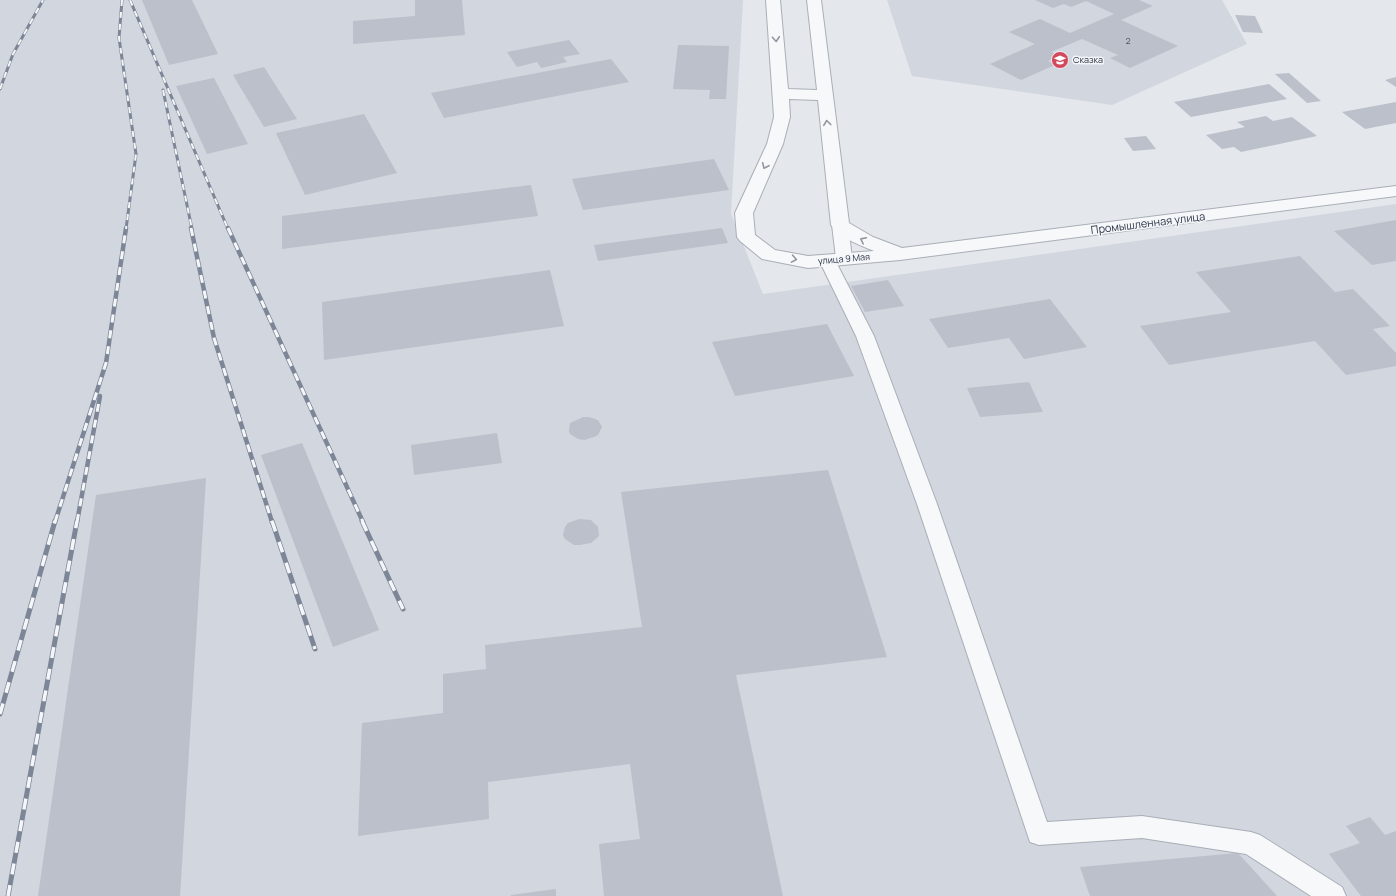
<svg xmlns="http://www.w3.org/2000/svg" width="1396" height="896" font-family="Manrope,sans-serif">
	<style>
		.built { fill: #d2d6de }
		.building { fill: #bbc0ca }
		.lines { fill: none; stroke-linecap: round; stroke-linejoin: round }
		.lane-casing { stroke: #a9aeb7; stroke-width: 2 }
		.street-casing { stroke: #a9aeb7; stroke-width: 2 }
		.lane { fill: #f7f8fa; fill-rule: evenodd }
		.street { fill: #f7f8fa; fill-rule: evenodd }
		.rail-far2-casing { stroke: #7d8696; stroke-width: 3 }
		.rail-far1-casing { stroke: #7d8696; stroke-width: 4.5 }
		.rail-casing { stroke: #7d8696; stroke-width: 5 }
		.rail-far2 { stroke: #f4f6f9; stroke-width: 2; stroke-dasharray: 6; stroke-linecap: butt }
		.rail-far1 { stroke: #f4f6f9; stroke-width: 3; stroke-dasharray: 8; stroke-linecap: butt }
		.rail { stroke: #f4f6f9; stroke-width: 3.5; stroke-dasharray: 11; stroke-linecap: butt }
		.oneway { stroke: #9196a0 }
		.labels { text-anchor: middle; stroke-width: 3; stroke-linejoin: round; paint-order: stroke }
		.number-label { font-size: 9px; fill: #4f5766 }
		.far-poi-label { font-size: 9px; fill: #2b3445; stroke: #f4f6f9; text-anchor: start }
		.far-street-label { font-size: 9px; fill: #2b3445; stroke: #f4f6f9 }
		.street-label { font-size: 11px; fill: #2b3445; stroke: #f4f6f9 }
	</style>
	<rect width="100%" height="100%" fill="#e4e7ec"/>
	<g class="built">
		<polygon points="0,0 743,0 731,214 763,294 1396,204 1396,896 0,896"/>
		<polygon points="887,0 1222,0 1247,44 1112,105 912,76"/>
	</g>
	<g class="building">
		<polygon points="142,0 192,0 218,54 169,65"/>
		<polygon points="415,0 462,0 465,35 353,44 353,21 415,16"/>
		<polygon points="1035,0 1139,0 1153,6 1121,20 1178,46 1130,68 1110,58 1118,55 1082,39 1051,52 1059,56 1048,61 1055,65 1021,80 990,64 1035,44 1009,32 1040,19 1070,33 1114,14 1086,1 1071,7 1064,4 1053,8"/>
		<polygon points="1235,15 1255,16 1263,33 1243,32"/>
		<polygon points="569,40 580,54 563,57 567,62 541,68 537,62 517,67 507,52"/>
		<polygon points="678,45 729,46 726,99 709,99 710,90 673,89"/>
		<polygon points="611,59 629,82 444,118 431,93"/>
		<polygon points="264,67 297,119 264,127 233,75"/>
		<polygon points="1289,73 1321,101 1307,103 1275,74"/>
		<polygon points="1396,77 1396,87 1385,80"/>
		<polygon points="214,78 248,144 207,154 176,86"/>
		<polygon points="1269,84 1287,99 1191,117 1174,102"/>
		<polygon points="1396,102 1396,123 1365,129 1342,112"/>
		<polygon points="364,114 397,173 305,195 276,133"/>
		<polygon points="1266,116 1273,121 1292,117 1317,136 1241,152 1234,147 1222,149 1206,135 1245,127 1237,122"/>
		<polygon points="1146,136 1156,149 1133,151 1124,138"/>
		<polygon points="714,159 729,190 583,210 572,179"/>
		<polygon points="531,185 538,216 282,249 282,216"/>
		<polygon points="1396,220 1396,261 1372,265 1334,231"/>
		<polygon points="722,228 728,243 598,261 594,245"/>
		<polygon points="1300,256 1335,292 1353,289 1390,326 1373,329 1396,353 1396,366 1346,375 1315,341 1169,365 1140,326 1231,312 1196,272"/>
		<polygon points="550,270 564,326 324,360 322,302"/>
		<polygon points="888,280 904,306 865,312 851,286"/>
		<polygon points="1050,299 1087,347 1024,359 1009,338 948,348 929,319"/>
		<polygon points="827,324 854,376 735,396 712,342"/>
		<polygon points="1029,382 1043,412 980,417 967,388"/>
		<polygon points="583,417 589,417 598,420 602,427 598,435 594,437 584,440 578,439 570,434 569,431 570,423"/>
		<polygon points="497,433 502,463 414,475 411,445"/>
		<polygon points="302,443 379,630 333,647 261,455"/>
		<polygon points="828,470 887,657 736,675 783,896 604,896 599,844 640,839 630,764 488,782 489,819 358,836 362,723 443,713 443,674 486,669 485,645 642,627 621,492"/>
		<polygon points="206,478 180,896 38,896 96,495"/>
		<polygon points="579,519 591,520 598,527 599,536 591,543 580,545 574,545 565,539 563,535 565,527 568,523"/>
		<polygon points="1370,817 1385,835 1396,831 1396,896 1361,896 1329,854 1360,843 1346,826"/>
		<polygon points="1238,853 1277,896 1090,896 1080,867"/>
		<polygon points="556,889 556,896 511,896 511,895"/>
	</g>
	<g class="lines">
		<g class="lane-casing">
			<g id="lane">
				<polygon points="840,220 846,222 848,225 852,258 850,261 844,263 838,261 836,258 832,225 834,222"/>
				<polygon points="827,255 833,257 835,260 874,336 937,504 1047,822 1142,816 1251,832 1260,835 1342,887 1346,896 1311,896 1246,854 1142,838 1039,845 1030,842 917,504 856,336 819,260 821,257"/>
			</g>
		</g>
		<g class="street-casing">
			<path id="street" d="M766,0H780L788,89L817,90L807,0H821L849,223L873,237L902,248L1396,186V196L900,260L808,268L762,259L740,241L737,237L735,213L767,144L774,117ZM789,99L818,100L831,225C840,238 860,245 874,251L808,256L775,250L755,235L753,213L783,144L790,117Z"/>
		</g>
		<use href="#lane" class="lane"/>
		<use href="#street" class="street"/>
		<g class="rail-far2-casing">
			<g id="rail-far2">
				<polyline points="122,0 119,38 136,154 126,229"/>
				<polyline points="130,0 228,229"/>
				<polyline points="0,89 13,54 43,0"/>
				<polyline points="163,90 192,229"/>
			</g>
		</g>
		<g class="rail-far1-casing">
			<g id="rail-far1">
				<polyline points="191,228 214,338 272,522"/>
				<polyline points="228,228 363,522"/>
				<polyline points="55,522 106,363 126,228"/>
				<polyline points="77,522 100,396"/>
			</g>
		</g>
		<g class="rail-casing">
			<g id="rail">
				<polyline points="272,521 315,649"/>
				<polyline points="362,521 403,609"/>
				<polyline points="0,714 55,521"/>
				<polyline points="8,896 77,521"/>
			</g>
		</g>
		<use href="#rail-far2" class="rail-far2"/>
		<use href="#rail-far1" class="rail-far1"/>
		<use href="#rail" class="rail"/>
	</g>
	<defs><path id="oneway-chevron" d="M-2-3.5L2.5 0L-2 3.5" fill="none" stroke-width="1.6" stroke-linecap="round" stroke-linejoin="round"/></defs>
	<g class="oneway">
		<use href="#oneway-chevron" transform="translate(776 39) rotate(86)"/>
		<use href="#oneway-chevron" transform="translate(827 123) rotate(-97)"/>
		<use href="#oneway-chevron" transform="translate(765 166) rotate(115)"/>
		<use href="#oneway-chevron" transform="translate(863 240) rotate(-153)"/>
		<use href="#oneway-chevron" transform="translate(794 259) rotate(10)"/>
	</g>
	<defs>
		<g id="school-disc" transform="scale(0.9)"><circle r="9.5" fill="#d1495b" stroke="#f4f6f9"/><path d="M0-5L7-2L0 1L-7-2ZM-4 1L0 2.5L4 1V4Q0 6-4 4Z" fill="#fff"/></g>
	</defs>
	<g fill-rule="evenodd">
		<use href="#school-disc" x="1060" y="60"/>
	</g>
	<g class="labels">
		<g class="number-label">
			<text x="1128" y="44">2</text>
		</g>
		<g class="far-poi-label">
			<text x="1073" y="63">Сказка</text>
		</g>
		<g class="far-street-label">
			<text transform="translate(844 259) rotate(-5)" y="3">улица 9 Мая</text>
		</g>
		<g class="street-label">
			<text transform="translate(1148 223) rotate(-7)" y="4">Промышленная улица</text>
		</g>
	</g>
</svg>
